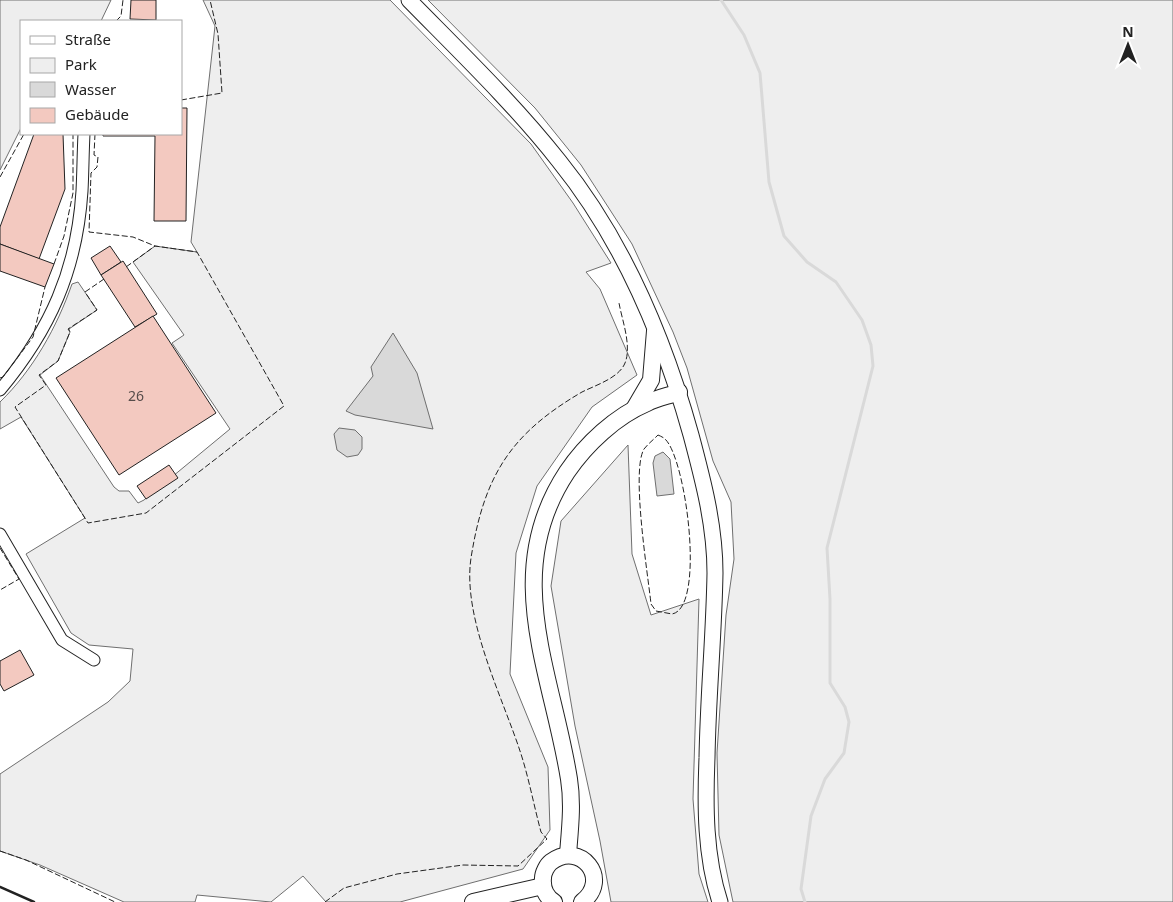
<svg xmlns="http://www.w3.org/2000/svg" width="1173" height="902" font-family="'Noto Sans',sans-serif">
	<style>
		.green { fill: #eee; stroke: #6f6f6f }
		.water { fill: #d9d9d9; stroke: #6f6f6f }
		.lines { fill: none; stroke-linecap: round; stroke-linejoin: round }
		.stream { stroke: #d9d9d9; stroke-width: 3 }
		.building { fill: #f3c9c0; stroke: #222 }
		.minor-casing { stroke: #222; stroke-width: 13 }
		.major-casing { stroke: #222; stroke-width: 17 }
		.highway-casing { stroke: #222; stroke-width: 18 }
		.minor { stroke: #fff; stroke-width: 11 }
		.major { stroke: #fff; stroke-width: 15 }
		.highway { stroke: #fff; stroke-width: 16 }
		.fence { stroke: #222; stroke-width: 1; stroke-dasharray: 6 2.5; stroke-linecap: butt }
		.wall { stroke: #222; stroke-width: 2.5 }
		.labels { text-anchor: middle; stroke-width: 4; stroke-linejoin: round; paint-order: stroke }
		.number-label { font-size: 14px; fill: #564c4a }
	</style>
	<rect width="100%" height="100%" fill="#fff"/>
	<g class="green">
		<polygon points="0,0 111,0 101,21 21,21 21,128 0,170"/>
		<path d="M203,0H390L531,144L573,203L611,263L586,272L600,289L637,375L592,407L537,486L516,553L510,674L548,767L550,830L523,869L400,902H326L303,876L271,902L197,895L195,902H124L40,865L0,851V774L108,702L130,681L133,649L89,645L71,633L26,554L85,518L21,417L0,429V402C33,370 57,327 72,284L78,282L97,310L69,329L70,332L58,361L40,375L114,487L119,491H129L138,503L144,500L230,429L172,343L184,335L133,262L155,246L197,252L191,242L215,26Z"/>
		<polygon points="428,0 1173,0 1173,902 733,902 719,835 717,753 726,615 734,559 731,502 713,461 687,368 673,332 632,244 581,165 535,108"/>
		<polygon points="628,445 632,554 651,615 699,599 693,799 699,874 708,902 611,902 600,841 575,726 551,586 561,521"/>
	</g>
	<g class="water">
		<polygon points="393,333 417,373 433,429 355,415 346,411 373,376 371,367"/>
		<polygon points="339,428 355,430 362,437 362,449 358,455 347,457 337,450 334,434"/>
		<polygon points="663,452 670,459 674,494 657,496 653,463 655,456"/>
	</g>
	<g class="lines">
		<polyline class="stream" points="721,0 744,35 760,73 769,182 784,236 807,262 836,282 862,320 871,345 873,366 827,548 830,599 830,683 845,707 849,722 844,753 825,779 811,816 801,889 805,902"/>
	</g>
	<g class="building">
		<polygon points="131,0 156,0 156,20 130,19"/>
		<polygon points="181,108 187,108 186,221 154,221 155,136 103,136 103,134 181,134"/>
		<polygon points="34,134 63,134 65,189 39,259 0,244 0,227"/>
		<polygon points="0,244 54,264 45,287 0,271"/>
		<polygon points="110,246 121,262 101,275 91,258"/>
		<polygon points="123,261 157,314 135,327 101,275"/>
		<polygon points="153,316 216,413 119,475 56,378"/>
		<polygon points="169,465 178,478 146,499 137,486"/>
		<polygon points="20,650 34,675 4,691 0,684 0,661"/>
	</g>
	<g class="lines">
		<g class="minor-casing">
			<g id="minor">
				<path d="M0,390C50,330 77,270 82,191C83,172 83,153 84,134"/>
				<polyline points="0,534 62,640 94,660"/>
			</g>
		</g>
		<g class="major-casing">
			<path id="major" d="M409,0C460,52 514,104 559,161C623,240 664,338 691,435C703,480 715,525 715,573C714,635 708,696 707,758C705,806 705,856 720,902"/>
		</g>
		<g class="highway-casing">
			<g id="highway">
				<polyline points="634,409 651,380 655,331"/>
				<path d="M568,854C570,829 573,804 569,779C552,672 500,573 567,472C586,444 616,416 647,403C657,398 668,396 679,392"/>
				<polyline points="473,902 543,886"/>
				<path d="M554,902C546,897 542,888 543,878C543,873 547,865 551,862C580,840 612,879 582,902"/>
			</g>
		</g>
		<use href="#minor" class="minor"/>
		<use href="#major" class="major"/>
		<use href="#highway" class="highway"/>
		<g class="fence">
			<polyline points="116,21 121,16 123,0"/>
			<polyline points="181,100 222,93 218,34 210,0"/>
			<polyline points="95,134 94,155 98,157 97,167 91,173 89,232 133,237 155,246"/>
			<polyline points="0,177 24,134"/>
			<polyline points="54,264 64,236 73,193 73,134"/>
			<polyline points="104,279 85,292 97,310 68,329 70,332 58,361 39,375 46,385 15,407 88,523 146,513 284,406 197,252 155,246 126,267"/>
			<polyline points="0,378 3,377 33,337 45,287"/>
			<path d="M658,435C660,436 663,437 665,439C686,458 706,608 672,614L656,611L651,604C648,575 631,471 644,449C648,444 653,440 658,435Z"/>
			<polyline points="0,548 19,579 0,590"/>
			<polyline points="0,851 26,860 115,902"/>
			<path d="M325,902L344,888L397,874L463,865L518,866L547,839L541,832C534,806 529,779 521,754C503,698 462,618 471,558C484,476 510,434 582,392C596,385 619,378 625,363C632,346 622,320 619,303"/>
		</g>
		<polyline class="wall" points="0,887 34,902"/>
	</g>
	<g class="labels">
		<g class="number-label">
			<text x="136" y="401">26</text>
		</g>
	</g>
	<rect x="20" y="20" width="162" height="115" fill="#ffffff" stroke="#a7a7a7"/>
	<rect x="30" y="36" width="25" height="8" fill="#ffffff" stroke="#a7a7a7"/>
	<text x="65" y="45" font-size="15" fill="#222222">Straße</text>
	<rect x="30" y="58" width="25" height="15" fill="#eeeeee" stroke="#a7a7a7"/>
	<text x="65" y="70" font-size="15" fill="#222222">Park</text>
	<rect x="30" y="82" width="25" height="15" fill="#d9d9d9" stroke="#a7a7a7"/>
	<text x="65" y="95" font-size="15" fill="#222222">Wasser</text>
	<rect x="30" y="108" width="25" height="15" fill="#f3c9c0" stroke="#a7a7a7"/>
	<text x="65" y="120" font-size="15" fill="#222222">Gebäude</text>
	<g transform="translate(1128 45)" stroke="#ffffff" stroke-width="4" paint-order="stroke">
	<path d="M0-4L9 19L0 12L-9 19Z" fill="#222222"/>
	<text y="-8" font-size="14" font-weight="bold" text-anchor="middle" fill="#222222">N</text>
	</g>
</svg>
